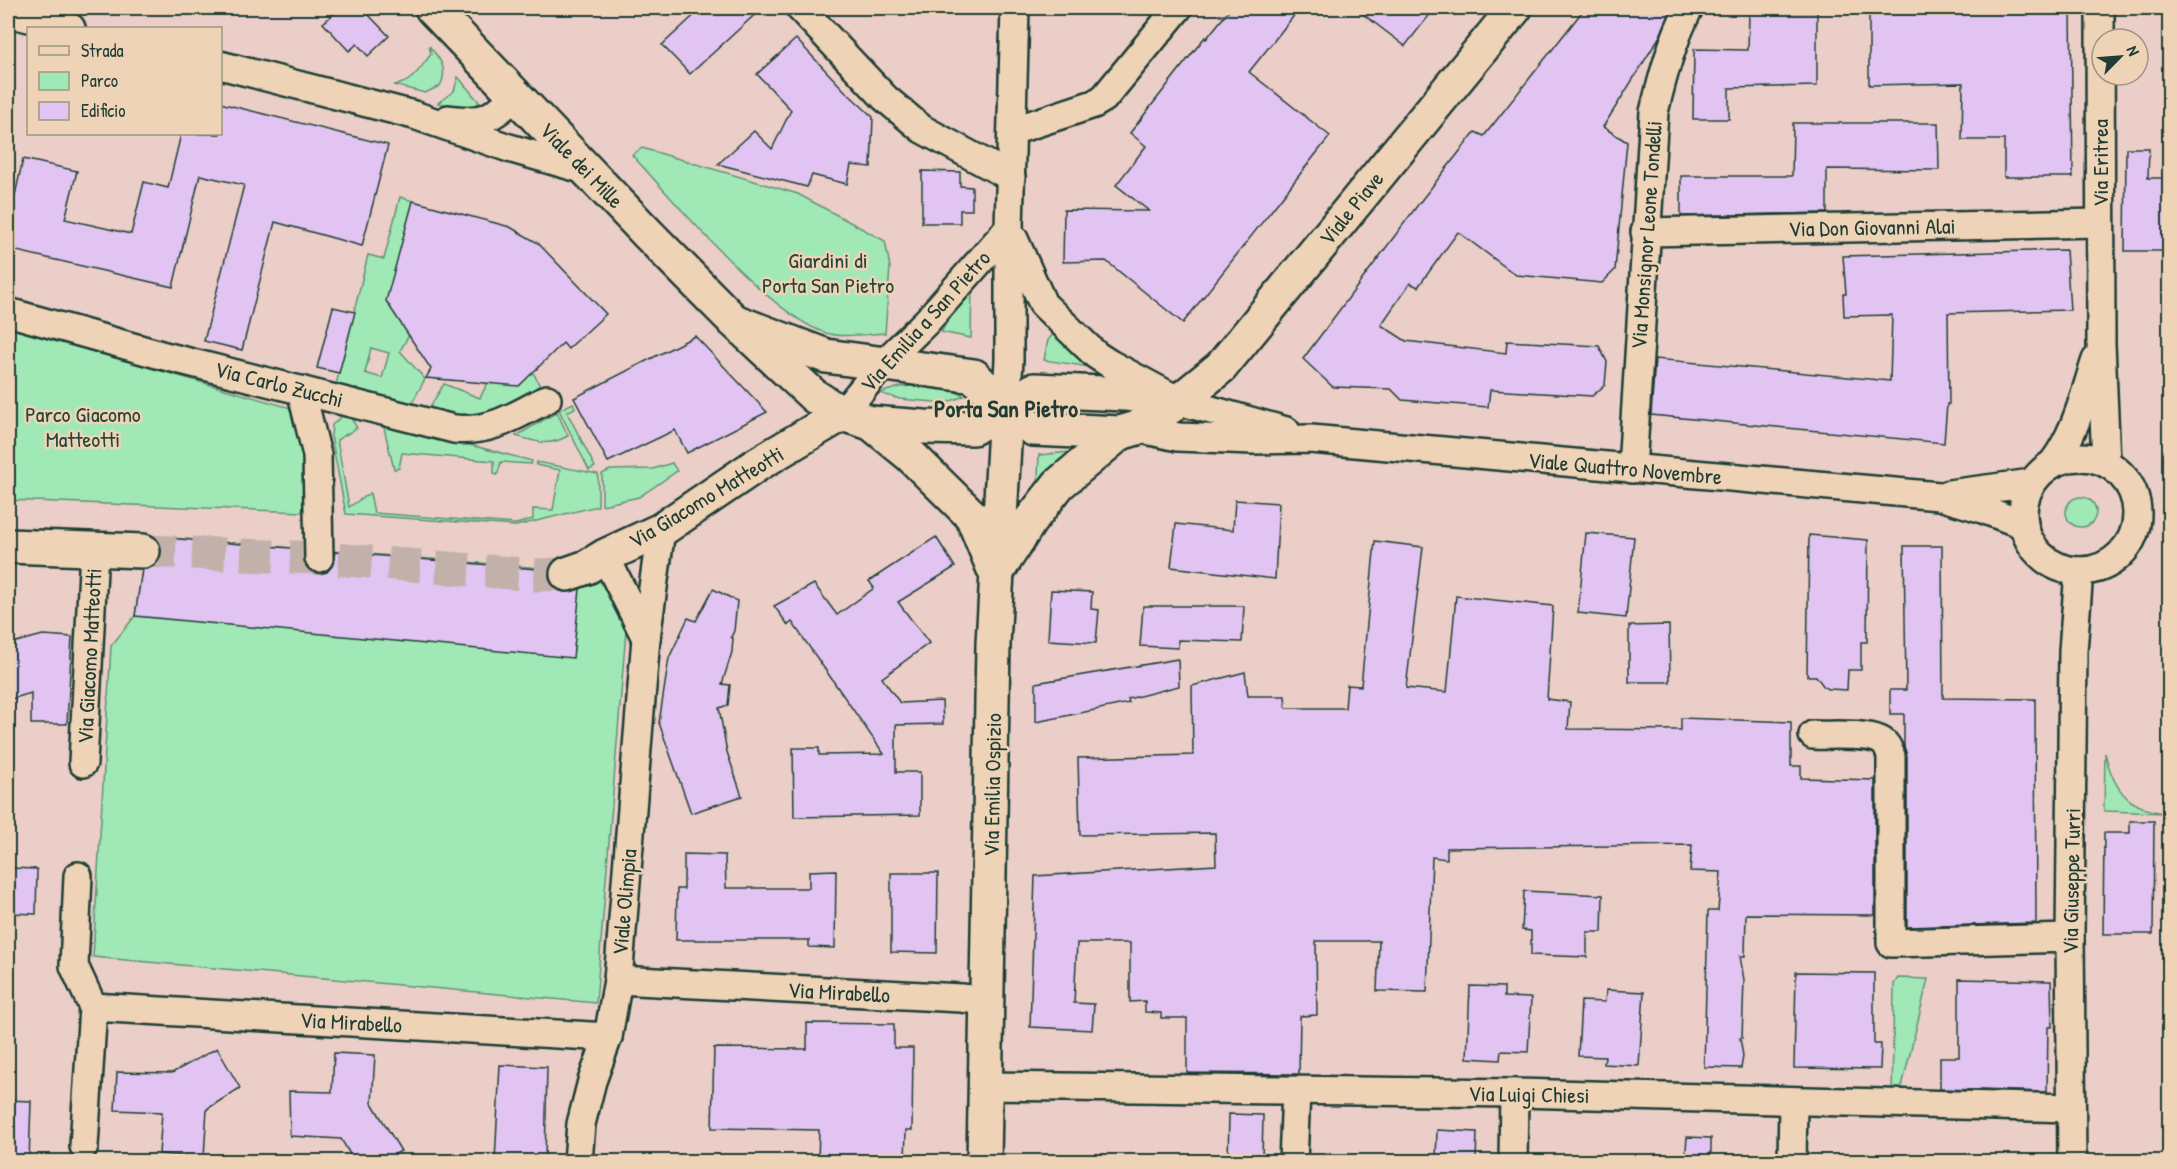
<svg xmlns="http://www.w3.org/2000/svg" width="2177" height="1169" font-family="'Patrick Hand',sans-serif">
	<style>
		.green { fill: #a0e8b6; stroke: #609275; stroke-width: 1.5; fill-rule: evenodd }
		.building { fill: #e1c4f2; stroke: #1f3d34; stroke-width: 1.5 }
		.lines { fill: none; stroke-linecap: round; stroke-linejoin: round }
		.secondary-tunnel { stroke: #c2b1aa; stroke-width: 33; stroke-dasharray: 33 16; stroke-linecap: butt }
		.street-casing { stroke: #1f3d34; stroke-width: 32 }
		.secondary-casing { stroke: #1f3d34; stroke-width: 38 }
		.street { stroke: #efd3b6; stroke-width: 27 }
		.secondary { stroke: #efd3b6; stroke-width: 33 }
		.labels { text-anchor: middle; stroke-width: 5; stroke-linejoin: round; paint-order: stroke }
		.street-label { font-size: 22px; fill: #1f3d34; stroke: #efd3b6 }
		.park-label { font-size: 22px; fill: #25463a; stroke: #efd3b6 }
		.neighbourhood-label { font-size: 24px; font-weight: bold; fill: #1f3d34; stroke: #efd3b6 }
	</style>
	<rect width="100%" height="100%" fill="#ebcec8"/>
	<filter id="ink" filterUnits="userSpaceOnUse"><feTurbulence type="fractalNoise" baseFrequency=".0167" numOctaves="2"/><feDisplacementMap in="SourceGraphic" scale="12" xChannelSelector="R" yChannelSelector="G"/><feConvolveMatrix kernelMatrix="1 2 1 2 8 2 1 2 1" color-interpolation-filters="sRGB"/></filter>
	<g filter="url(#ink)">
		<g class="green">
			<path d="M429,46C440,59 449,69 440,86L425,93L394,85C412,84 421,67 431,54Z"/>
			<polygon points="458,77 479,102 474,108 461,109 438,103 454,91"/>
			<path d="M642,148L798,194L885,241L890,267L885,333C869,334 851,337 835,335C780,329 672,198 632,155Z"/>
			<path d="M400,197L413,201L409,335L400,351L425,379L413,401L409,404L336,385L368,255L384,259ZM371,348L389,353L382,378L365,373Z"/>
			<polygon points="972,281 971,338 941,332"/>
			<polygon points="8,327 291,408 304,460 303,512 8,500"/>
			<polygon points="1056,331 1096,368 1044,360 1048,340"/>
			<polygon points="533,372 542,390 506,407 461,419 428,410 444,384 480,398 488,382"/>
			<polygon points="925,385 948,388 964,396 946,403 900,399 879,393 900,387"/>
			<polygon points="573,403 575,408 567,412 595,467 589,470 559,410"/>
			<path d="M557,412L568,436C547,447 538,442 516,436Z"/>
			<polygon points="342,416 351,418 357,428 337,440 349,507 370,493 374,513 516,524 533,519 533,509 553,510 560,470 536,465 537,462 598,474 598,506 516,526 346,514 331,436 332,425"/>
			<polygon points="389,424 532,461 531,464 501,462 498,473 496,475 494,473 494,461 402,453 399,468 394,469 384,428 385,425"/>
			<polygon points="1082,451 1037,496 1039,455"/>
			<polygon points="672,463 677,471 639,497 602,505 602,474 610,470 653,469"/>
			<circle cx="2081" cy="512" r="15"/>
			<polygon points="147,536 602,573 626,631 596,1003 93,957 111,646 135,616"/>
			<path d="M2105,753C2113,788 2128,810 2166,813L2104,811Z"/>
			<polygon points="1898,978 1928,979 1900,1095 1892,1095 1894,984"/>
		</g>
		<g class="building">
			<polygon points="341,8 362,8 389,36 368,56 357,44 349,51 323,23"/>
			<polygon points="702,8 762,8 690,74 662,45"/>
			<polygon points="1231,8 1300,8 1249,72 1330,136 1183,323 1106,261 1063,262 1064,210 1149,211 1116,185 1146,146 1130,133 1205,37 1206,39"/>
			<polygon points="1355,8 1435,8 1405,46"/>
			<polygon points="1585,8 1672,8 1660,36 1603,127 1627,142 1615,270 1602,283 1516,275 1458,232 1418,287 1410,283 1381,325 1406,341 1506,353 1507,341 1599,346 1607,362 1605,385 1592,396 1490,390 1488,407 1402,400 1391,389 1333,387 1303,359 1420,202 1475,132 1484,136"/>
			<polygon points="1964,8 2071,8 2073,177 2004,177 2004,140 1962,140 1963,83 1869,85 1869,11 1964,12"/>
			<polygon points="1749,12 1817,12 1817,86 1729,88 1729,119 1693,119 1694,49 1748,50"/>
			<polygon points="796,39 844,90 873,117 871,167 851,165 847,184 812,175 807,187 718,164 754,131 772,149 791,110 757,74"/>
			<polygon points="220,103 388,145 362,246 275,222 242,350 204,341 244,185 200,175 173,287 8,249 8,227 23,159 77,171 65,219 131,234 144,182 168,188 181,134 220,134"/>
			<polygon points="1793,123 1938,123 1939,170 1827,169 1827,213 1681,216 1681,176 1792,176"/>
			<polygon points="2126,148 2149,148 2148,178 2169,178 2169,251 2125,251"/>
			<polygon points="922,171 960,172 960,186 972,187 972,210 960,210 960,223 922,223"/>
			<polygon points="413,201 510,227 538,243 606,314 568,349 563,343 519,386 426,378 431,369 386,301"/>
			<polygon points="2066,250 2070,310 1948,313 1949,404 1947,404 1944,443 1651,415 1655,359 1890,381 1892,315 1844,316 1843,294 1846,294 1843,256"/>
			<polygon points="333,307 355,312 339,373 317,368"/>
			<polygon points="695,336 767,412 687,453 675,430 608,462 574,398"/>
			<polygon points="1235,500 1279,503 1275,579 1171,567 1176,524 1233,530"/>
			<polygon points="1586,533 1634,537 1626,618 1578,613"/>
			<polygon points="1809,535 1868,540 1867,642 1861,642 1861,670 1848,670 1847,690 1829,689 1824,687 1816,676 1807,676"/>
			<polygon points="154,537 303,549 306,567 312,572 319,574 327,572 332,566 335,552 549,570 550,581 555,589 564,592 580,589 573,658 135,616 142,570 152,567 159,561 162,552 160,543"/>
			<polygon points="936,537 955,567 898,602 929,643 882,678 900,703 942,701 943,724 896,725 896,772 920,772 920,815 794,817 793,748 819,748 819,755 884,754 792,622 788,625 774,606 814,584 837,615 874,588 869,581"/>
			<polygon points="1375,541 1423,547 1406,688 1447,692 1456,596 1553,606 1547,699 1570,702 1568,729 1681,730 1681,718 1791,722 1791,766 1801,766 1801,778 1875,780 1875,915 1746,914 1745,956 1740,956 1744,980 1742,1038 1740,1038 1743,1056 1741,1068 1704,1067 1708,911 1718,911 1721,872 1690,871 1692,845 1447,848 1447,859 1432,857 1427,992 1377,991 1379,941 1316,941 1317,1015 1300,1016 1299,1074 1187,1073 1187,1018 1161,1018 1161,1013 1145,1012 1145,1001 1130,1002 1130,943 1077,943 1074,1003 1094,1004 1092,1030 1030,1027 1035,876 1216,865 1215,833 1080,835 1078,758 1193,755 1192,686 1245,672 1248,696 1285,696 1286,708 1345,708 1347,685 1361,686"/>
			<polygon points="1904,546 1942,546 1943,698 2035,699 2036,923 1907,927 1907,756 1904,746 1904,714 1890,714 1890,690 1906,690"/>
			<polygon points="713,589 737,601 734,631 731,637 733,638 732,652 722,684 730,685 728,705 719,708 727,752 742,796 691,813 659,723 669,658 688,618 696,621"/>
			<polygon points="1051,590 1092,592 1091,609 1099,610 1096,643 1048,640"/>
			<polygon points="1143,606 1244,606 1242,642 1178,640 1178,648 1140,646"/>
			<polygon points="1669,625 1670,682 1629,682 1629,626"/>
			<polygon points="43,635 72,637 67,724 31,724 31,693 8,700 8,644"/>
			<polygon points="1178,659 1179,686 1128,699 1129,703 1036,722 1036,683"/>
			<polygon points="2130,821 2154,821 2153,934 2103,934 2104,833 2130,833"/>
			<polygon points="684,854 725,855 726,888 809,888 809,871 836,870 835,948 809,947 809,940 676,940 677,889 684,889"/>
			<polygon points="8,868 37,869 36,914 8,913"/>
			<polygon points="891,873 938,873 937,953 891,952"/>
			<polygon points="1524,891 1603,895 1602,932 1587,932 1587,957 1531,955 1531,931 1522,930"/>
			<polygon points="1796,972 1874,973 1874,1044 1881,1044 1880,1069 1794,1068"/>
			<polygon points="1959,979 2051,981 2052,1027 2048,1027 2047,1092 1940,1089 1940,1057 1959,1057"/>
			<polygon points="1470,986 1504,987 1504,997 1531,998 1528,1052 1501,1051 1500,1060 1467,1058"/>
			<polygon points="1606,990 1644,992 1639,1066 1604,1064 1605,1057 1578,1056 1581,1001 1605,1002"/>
			<polygon points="807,1023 894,1024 894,1048 913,1048 912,1130 906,1130 905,1161 818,1161 819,1130 712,1128 714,1048 807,1049"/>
			<polygon points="217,1048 240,1088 207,1109 204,1157 159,1154 162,1112 115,1110 117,1072 172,1073"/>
			<polygon points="334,1053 375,1055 372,1103 401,1151 382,1161 354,1161 341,1139 290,1136 289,1091 332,1092"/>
			<polygon points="500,1065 547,1067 545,1161 495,1161"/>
			<polygon points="8,1100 31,1101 29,1161 8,1161"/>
			<polygon points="1229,1114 1263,1115 1262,1161 1228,1161"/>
			<polygon points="1437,1130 1477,1132 1476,1161 1436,1161"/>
			<polygon points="1687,1137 1711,1138 1711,1161 1685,1161"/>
		</g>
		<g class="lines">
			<polyline class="secondary-tunnel" points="143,551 319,558 538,575 567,574"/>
			<g class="street-casing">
				<g id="street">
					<polyline points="800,8 885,98 922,129 1011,177"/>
					<polyline points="2100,8 2101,344 2106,463"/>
					<polyline points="8,13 71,28"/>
					<polyline points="220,65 414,115 509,148 586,170"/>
					<path d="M448,119C482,124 490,119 516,96"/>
					<polyline points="1012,131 1094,104 1104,98 1178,8"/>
					<polyline points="1645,232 2100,223"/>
					<polyline points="1014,239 1043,304 1096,355 1110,364 1179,401 1286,431"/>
					<path d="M8,312L161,355L454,429C490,433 517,415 547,399"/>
					<polyline points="301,390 317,455 319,558"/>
					<polyline points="1006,409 1009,360 1009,228 1015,8"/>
					<polyline points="842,414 883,364 927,321 1009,228"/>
					<polyline points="1137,428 1178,437 1253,440 1311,439 1939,496 1980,508 2024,525"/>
					<circle cx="2080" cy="514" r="57"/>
					<path d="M2053,463C2076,433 2084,395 2096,360"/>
					<path d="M1632,469L1654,112C1663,75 1672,41 1689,8"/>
					<polyline points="1949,494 2032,483"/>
					<polyline points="605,556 646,638"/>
					<path d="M1813,735C1828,736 1874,732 1884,743C1888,746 1889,751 1891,756V943L2070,938"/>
					<polyline points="83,763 94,550"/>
					<polyline points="78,876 74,966 93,1007"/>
					<polyline points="618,980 961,998 988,1001"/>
					<polyline points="986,1086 1514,1093 2071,1108"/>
					<polyline points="84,1146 93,1007 608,1037"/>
					<polyline points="578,1162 581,1124 592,1081 608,1037 618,980 646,638 661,530"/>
					<polyline points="1293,1162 1296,1091"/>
					<polyline points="1513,1162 1514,1093"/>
					<polyline points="1792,1162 1793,1101"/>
					<polyline points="2072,1162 2070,938 2073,651 2079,571"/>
				</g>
			</g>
			<g class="secondary-casing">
				<g id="secondary">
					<polyline points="432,8 648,234 734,321 814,396 842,414 871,423 924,427 973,428 1034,390 1125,394 1179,401"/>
					<polyline points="734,321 826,356 974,376 1006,409 1033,429 1120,433 1137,428 1179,401 1221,367 1515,8"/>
					<polyline points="871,423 910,455 972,516 993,567"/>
					<polyline points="8,546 143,551"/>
					<polyline points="997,572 1030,521 1059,484 1120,433"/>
					<polyline points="567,574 587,567 605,556 661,530 758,464 842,414"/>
					<polyline points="984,1162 993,644 1006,409"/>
				</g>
			</g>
			<use href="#street" class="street"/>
			<use href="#secondary" class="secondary"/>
		</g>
	</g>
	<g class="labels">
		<g class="street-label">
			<text transform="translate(2100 163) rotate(-90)" y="8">Via Eritrea</text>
			<text transform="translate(582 165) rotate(46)" y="8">Viale dei Mille</text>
			<text transform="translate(1351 208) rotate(-51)" y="8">Viale Piave</text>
			<text transform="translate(1872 227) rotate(-1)" y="8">Via Don Giovanni Alai</text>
			<text transform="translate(1646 235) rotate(-86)" y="8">Via Monsignor Leone Tondelli</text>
			<text transform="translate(925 321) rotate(-48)" y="8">Via Emilia a San Pietro</text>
			<text transform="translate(279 384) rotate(14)" y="8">Via Carlo Zucchi</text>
			<text transform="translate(1625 468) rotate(5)" y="8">Viale Quattro Novembre</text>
			<text transform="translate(706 497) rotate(-31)" y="8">Via Giacomo Matteotti</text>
			<text transform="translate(89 656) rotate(-87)" y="8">Via Giacomo Matteotti</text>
			<text transform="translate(992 785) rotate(-89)" y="8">Via Emilia Ospizio</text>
			<text transform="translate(2071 881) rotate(-89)" y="8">Via Giuseppe Turri</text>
			<text transform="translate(624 902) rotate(-85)" y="8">Viale Olimpia</text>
			<text transform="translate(839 992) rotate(3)" y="8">Via Mirabello</text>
			<text transform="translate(351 1022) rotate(3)" y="8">Via Mirabello</text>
			<text transform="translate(1529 1094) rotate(1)" y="8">Via Luigi Chiesi</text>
		</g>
		<g class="park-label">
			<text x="828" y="268">Giardini di<tspan x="828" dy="25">Porta San Pietro</tspan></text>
			<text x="83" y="422">Parco Giacomo<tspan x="83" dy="25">Matteotti</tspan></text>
		</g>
		<g class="neighbourhood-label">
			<text x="1006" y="417">Porta San Pietro</text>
		</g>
	</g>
	<rect width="2177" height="1169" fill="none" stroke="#efd3b6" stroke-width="30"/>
	<rect x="15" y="15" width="2147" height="1139" fill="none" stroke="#1f3d34" stroke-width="2" filter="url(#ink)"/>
	<rect x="27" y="27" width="195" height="108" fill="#efd3b6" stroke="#9c9782" stroke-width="1.5"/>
	<rect x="39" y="46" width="30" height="9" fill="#efd3b6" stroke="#9c9782" stroke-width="1.5"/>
	<text x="81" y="57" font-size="18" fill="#1f3d34">Strada</text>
	<rect x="39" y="72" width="30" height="18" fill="#a0e8b6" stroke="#9c9782" stroke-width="1.5"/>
	<text x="81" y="87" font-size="18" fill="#1f3d34">Parco</text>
	<rect x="39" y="102" width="30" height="18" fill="#e1c4f2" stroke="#9c9782" stroke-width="1.5"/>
	<text x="81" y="117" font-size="18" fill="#1f3d34">Edificio</text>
	<g transform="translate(2120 57) rotate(65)"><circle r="28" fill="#efd3b6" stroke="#9c9782" stroke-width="1.5"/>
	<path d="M0-4.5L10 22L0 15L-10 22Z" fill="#1f3d34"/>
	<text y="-9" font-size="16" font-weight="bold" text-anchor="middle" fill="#1f3d34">N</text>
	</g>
</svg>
